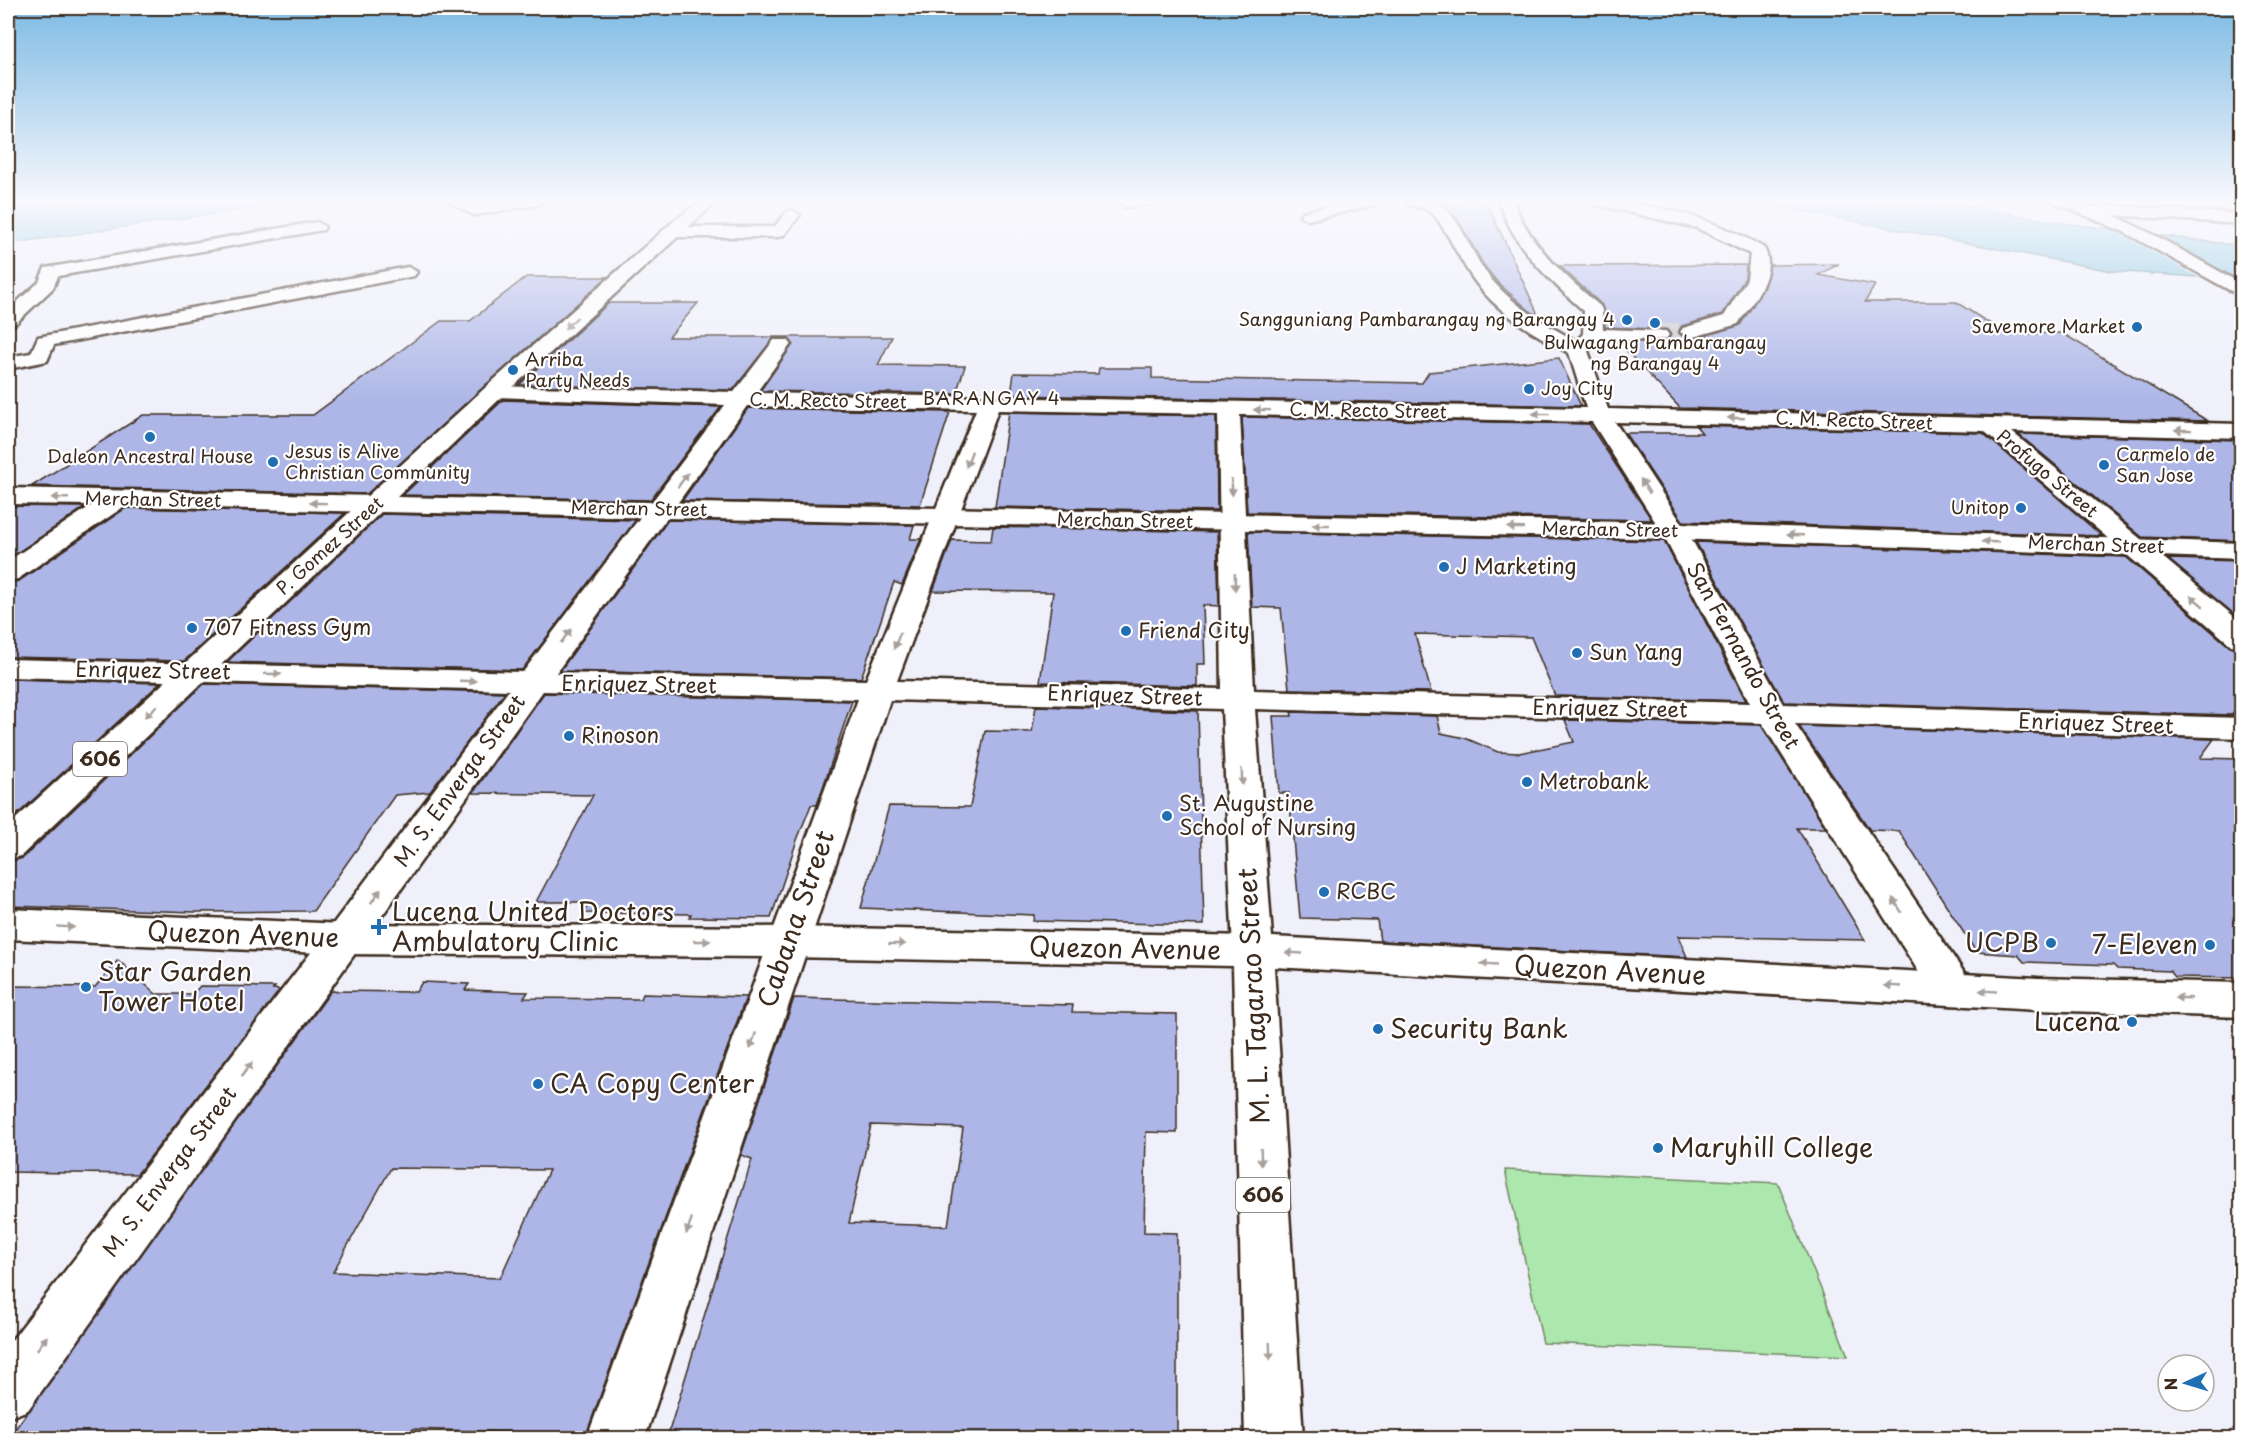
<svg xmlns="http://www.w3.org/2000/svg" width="2249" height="1446" font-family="'Playpen Sans',sans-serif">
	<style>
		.green { fill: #ace7ad; stroke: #748866; stroke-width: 1.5 }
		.water { fill: #7ec4de; stroke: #638691; stroke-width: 1.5 }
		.pier { fill: #eff0fa }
		.building { fill: #adb6e7; stroke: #3b2a1e; stroke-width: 1.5; fill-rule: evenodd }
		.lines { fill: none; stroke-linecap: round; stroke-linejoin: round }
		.minor-tunnel { stroke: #cbc8ce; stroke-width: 21; stroke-dasharray: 21 10; stroke-linecap: butt }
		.minor-casing { stroke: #3b2a1e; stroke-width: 5 }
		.major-casing { stroke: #3b2a1e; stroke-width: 5 }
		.minor { fill: #fff; fill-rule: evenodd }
		.major { fill: #fff; fill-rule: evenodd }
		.oneway { fill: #a79f9a }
		.poi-dot { fill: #1f6fb2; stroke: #fff; stroke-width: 2 }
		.labels { text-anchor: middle; stroke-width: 4.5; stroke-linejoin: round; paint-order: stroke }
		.far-poi-label { font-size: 18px; fill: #3b2a1e; stroke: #fff; text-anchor: start }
		.far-neighbourhood-label { font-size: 18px; letter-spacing: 1.5px; fill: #3b2a1e; stroke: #fff }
		.far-street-label { font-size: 18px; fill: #3b2a1e; stroke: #fff }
		.shield { fill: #fff; stroke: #766a62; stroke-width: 1.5 }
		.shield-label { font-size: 20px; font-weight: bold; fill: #3b2a1e }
		.poi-label { font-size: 21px; fill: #3b2a1e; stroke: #fff; text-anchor: start }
		.street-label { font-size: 21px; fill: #3b2a1e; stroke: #fff }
		.near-poi-label { font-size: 26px; fill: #3b2a1e; stroke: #fff; text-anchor: start }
		.near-street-label { font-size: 26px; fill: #3b2a1e; stroke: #fff }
	</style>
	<rect width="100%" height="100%" fill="#eff0fa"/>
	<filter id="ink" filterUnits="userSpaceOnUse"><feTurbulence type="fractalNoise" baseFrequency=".0167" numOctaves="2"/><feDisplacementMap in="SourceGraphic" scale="12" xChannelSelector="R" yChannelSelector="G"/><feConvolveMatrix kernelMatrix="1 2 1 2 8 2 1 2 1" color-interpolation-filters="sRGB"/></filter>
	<g filter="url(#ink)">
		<polygon class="green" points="1505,1170 1778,1183 1848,1356 1543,1343"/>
		<g class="water">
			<polygon points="8,201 300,201 14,243 8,240"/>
			<polygon points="1750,201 1939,201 2056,222 2241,246 2241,280 2112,271"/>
		</g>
		<polygon class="pier" points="2107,226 2146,231 2241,283 2203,280"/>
		<g class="building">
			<polygon points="1438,201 1486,201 1537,312 1535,314 1529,310 1498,283 1483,264 1457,218"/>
			<polygon points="1839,264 1818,275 1875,285 1865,302 1956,302 2006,334 2062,333 2208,421 1680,408 1619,343 1666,341 1671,335 1668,330 1605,327 1602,305 1560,266 1746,265 1745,278 1723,314 1682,326 1678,331 1679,334 1691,340 1740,325 1763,289 1770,265"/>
			<polygon points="526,277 607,277 367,494 32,486 143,415 313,415 441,321 470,321"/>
			<polygon points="609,303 698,303 669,337 892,337 878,365 965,366 956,394 760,391 793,344 788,338 774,338 733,390 519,385"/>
			<polygon points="1559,358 1581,406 1011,395 1014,373 1098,374 1099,368 1152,368 1152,378 1422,383 1429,372"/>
			<polygon points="503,400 721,407 650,500 403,495"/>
			<polygon points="748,408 950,412 920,505 682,501"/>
			<polygon points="1009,412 1216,416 1217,511 995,507"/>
			<polygon points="1242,417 1589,424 1652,520 1247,512"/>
			<polygon points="1696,426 1983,433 2102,536 1683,521 1625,433 1702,433"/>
			<polygon points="2018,434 2241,440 2241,541 2142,537"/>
			<polygon points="8,506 85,507 8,559"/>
			<polygon points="126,508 345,513 184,661 8,657 8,583 19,581"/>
			<polygon points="382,514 636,520 522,670 227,662"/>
			<polygon points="668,520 914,525 910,539 921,539 902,585 894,582 861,678 560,671"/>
			<polygon points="993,527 1217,532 1219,606 1203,605 1205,664 1197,664 1197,686 1040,682 1053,592 933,591 952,540 991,541"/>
			<polygon points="1248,532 1664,541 1746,701 1555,696 1531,637 1415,634 1431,692 1289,689 1281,608 1252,607"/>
			<polygon points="1696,542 2126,557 2230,647 2241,650 2241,703 2232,715 1784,702"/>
			<polygon points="2168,559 2241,561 2241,620"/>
			<polygon points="8,679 160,683 8,823"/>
			<polygon points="204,684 505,692 430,792 395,795 313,911 195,912 8,906 8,862 23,858"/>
			<polygon points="544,693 852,701 817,805 811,805 797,840 771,918 689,917 691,914 584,913 589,902 536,902 593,795 473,793"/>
			<polygon points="1036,706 1198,711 1204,925 1033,921 1034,915 861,908 889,806 970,807 985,731 1032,732"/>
			<polygon points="1291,712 1437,716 1441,733 1465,738 1498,752 1519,753 1574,742 1565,720 1761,725 1826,828 1797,828 1865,940 1678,936 1687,957 1380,941 1377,920 1300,918 1289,793 1279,793 1273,716 1292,716"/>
			<polygon points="1799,726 2214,739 2200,758 2241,759 2241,978 2175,977 2170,971 2117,969 2113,965 2024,962 2018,955 1976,952 1899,831 1870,830"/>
			<polygon points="118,960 156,994 193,994 200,986 275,987 273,989 280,990 137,1174 8,1172 8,986 95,987"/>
			<path d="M422,982L469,984L465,990L528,992L524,998L641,999L643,994L746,997L586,1435L413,1429L410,1437L244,1431L240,1438H177L13,1432L331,991L416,992ZM391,1168L549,1170L500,1278L333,1272Z"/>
			<path d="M794,998L1073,1005L1072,1012L1177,1014V1133L1146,1132L1144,1232L1177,1233V1438H667L752,1159L741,1155ZM871,1125L963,1128L948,1226L849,1223Z"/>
		</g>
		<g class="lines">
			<polyline class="minor-tunnel" points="1659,335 1690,332"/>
			<g class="minor-casing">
				<g id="minor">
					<polygon points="447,201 466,201 476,205 506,201 544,201 537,205 474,215"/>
					<polygon points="1124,201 1154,201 1152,204 1124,207 1122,204"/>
					<polygon points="1353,201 1381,201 1379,204 1308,220 1300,215 1303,212"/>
					<path d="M1405,201C1416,201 1431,198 1441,205C1462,221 1471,253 1487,274C1509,303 1545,324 1576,341L1583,334L1584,311C1548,279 1514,248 1499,201H1513C1530,246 1564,275 1600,306L1602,310L1603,329L1666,331L1669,335L1666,339L1598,341L1588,351L1608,409L2242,424V438L2012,432L2242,623V648L2231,645L1984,431L1615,422L1687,531L1783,704L2242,718V738L1795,724L1967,977L1973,989L1967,1001L1952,1005L1937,1001L1762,723L1255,709L1273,951L1267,962L1253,966L1239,962L1233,951L1222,709L890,700L645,1438H587L858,699L543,691L28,1410L8,1418V1345L330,928L509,690L8,677V659L523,672L725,405L495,397L487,396L484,391L487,386L734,392L774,340H788L791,344L756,393L1586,408L1569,353C1535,335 1496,312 1474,280C1459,259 1450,236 1435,216L1426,209L1407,204ZM747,406L976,410L866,680L556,673ZM998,410L1218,414L1222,689L897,681ZM1240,415L1592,422L1661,531L1750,703L1254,690Z"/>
					<path d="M1591,201C1651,201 1712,217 1764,248C1778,272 1751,305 1738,324L1690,338L1680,332L1683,328L1724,316L1747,279L1750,254L1697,228L1593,204Z"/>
					<polygon points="2052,201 2074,201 2096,208 2102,205 2242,214 2242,224 2113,215 2158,237 2242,284 2242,297 2124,232"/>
					<polygon points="792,210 800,215 784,235 778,237 672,237 664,232 672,227 774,227 787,212"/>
					<polygon points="317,222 325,227 323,230 58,276 53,288 15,324 8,326 8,310 39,282 45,268"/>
					<polygon points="408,267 417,272 414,276 54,345 47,361 8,369 8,357 31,353 38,337"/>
					<polygon points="8,488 377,496 386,499 390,504 386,509 377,512 125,506 18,579 8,581 8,561 92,505 8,504"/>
				</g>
			</g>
			<g class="major-casing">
				<g id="major">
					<polygon points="701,201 717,201 503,396 397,497 1674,523 2242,543 2242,559 1674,539 381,512 21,856 8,860 8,826 487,386 675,220"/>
					<polygon points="8,909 344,924 788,927 1253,936 2038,978 2242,983 2242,1017 2038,1010 1274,967 1303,1438 1245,1438 1233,966 788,957 344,954 8,939"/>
				</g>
			</g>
			<use href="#minor" class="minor"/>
			<use href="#major" class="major"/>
		</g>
		<defs><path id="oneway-solid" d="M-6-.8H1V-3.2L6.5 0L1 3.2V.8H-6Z" transform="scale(1.5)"/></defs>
		<g class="oneway">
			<use href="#oneway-solid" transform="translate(571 323) rotate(138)"/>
			<use href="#oneway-solid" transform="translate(1262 410) rotate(-179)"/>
			<use href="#oneway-solid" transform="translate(1541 414) rotate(-179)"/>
			<use href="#oneway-solid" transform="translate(1736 418) rotate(-178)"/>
			<use href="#oneway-solid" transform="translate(2183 430) rotate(-179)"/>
			<use href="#oneway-solid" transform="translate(969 459) rotate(110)"/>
			<use href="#oneway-solid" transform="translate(683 480) rotate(-54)"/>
			<use href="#oneway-solid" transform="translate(1645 486) rotate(-123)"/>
			<use href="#oneway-solid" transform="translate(1232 487) rotate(87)"/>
			<use href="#oneway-solid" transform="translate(60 498) rotate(-178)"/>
			<use href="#oneway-solid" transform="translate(318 503) rotate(-179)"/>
			<use href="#oneway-solid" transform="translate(1321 525) rotate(-179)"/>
			<use href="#oneway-solid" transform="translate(1516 528) rotate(-179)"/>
			<use href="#oneway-solid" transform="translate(1795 535) rotate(-178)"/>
			<use href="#oneway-solid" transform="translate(1990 542) rotate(-178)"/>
			<use href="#oneway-solid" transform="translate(1235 582) rotate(89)"/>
			<use href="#oneway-solid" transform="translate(2197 601) rotate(-140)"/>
			<use href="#oneway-solid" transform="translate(566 636) rotate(-53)"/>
			<use href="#oneway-solid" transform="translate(897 641) rotate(112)"/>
			<use href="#oneway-solid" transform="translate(273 674) rotate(2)"/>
			<use href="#oneway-solid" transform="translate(468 681) rotate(2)"/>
			<use href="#oneway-solid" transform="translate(151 711) rotate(137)"/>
			<use href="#oneway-solid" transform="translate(1242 777) rotate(87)"/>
			<use href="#oneway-solid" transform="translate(376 896) rotate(-54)"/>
			<use href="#oneway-solid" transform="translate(1897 905) rotate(-123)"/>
			<use href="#oneway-solid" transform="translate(66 927) rotate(3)"/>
			<use href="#oneway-solid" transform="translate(702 941)"/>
			<use href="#oneway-solid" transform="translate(897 944) rotate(1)"/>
			<use href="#oneway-solid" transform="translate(1294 953) rotate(-177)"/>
			<use href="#oneway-solid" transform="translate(1489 964) rotate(-177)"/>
			<use href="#oneway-solid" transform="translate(1893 986) rotate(-177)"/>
			<use href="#oneway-solid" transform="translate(1988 991) rotate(-177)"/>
			<use href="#oneway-solid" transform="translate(2183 998) rotate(-178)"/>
			<use href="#oneway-solid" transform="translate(753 1041) rotate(109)"/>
			<use href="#oneway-solid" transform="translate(247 1069) rotate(-53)"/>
			<use href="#oneway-solid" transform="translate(1261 1157) rotate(88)"/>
			<use href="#oneway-solid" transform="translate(689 1226) rotate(109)"/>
			<use href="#oneway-solid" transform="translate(42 1343) rotate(-53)"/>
			<use href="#oneway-solid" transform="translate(1270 1351) rotate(88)"/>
		</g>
	</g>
	<linearGradient id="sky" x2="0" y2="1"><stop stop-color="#7dbae4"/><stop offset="0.5" stop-color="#f8f8fd"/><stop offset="1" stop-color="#f8f8fd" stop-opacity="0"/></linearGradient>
	<rect width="2249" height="403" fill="url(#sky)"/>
	<g class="poi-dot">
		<circle cx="1627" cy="320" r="6"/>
		<circle cx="1655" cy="323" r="6"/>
		<circle cx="2137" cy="327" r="6"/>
		<circle cx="513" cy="370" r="6"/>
		<circle cx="1529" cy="389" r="6"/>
		<circle cx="150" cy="437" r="6"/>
		<circle cx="273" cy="462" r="6"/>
		<circle cx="2104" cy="465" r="6"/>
		<circle cx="2021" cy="508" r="6"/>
		<circle cx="1444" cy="567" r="6"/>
		<circle cx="192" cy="628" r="6"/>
		<circle cx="1126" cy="631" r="6"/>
		<circle cx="1577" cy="653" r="6"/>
		<circle cx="569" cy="736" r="6"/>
		<circle cx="1527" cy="782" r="6"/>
		<circle cx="1167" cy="816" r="6"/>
		<circle cx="1324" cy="892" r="6"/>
		<path d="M376 918h6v6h6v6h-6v6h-6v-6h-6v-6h6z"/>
		<circle cx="2051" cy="943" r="6"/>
		<circle cx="2210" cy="945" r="6"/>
		<circle cx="86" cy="987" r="6"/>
		<circle cx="2132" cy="1022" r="6"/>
		<circle cx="1378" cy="1029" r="6"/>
		<circle cx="538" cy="1084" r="6"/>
		<circle cx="1658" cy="1148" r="6"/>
	</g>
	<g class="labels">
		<g class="far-poi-label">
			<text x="1615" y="326" text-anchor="end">Sangguniang Pambarangay ng Barangay 4</text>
			<text x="2125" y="333" text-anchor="end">Savemore Market</text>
			<text x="1655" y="349" text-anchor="middle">Bulwagang Pambarangay<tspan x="1655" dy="21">ng Barangay 4</tspan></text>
			<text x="525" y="366">Arriba<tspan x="525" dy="21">Party Needs</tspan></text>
			<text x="1541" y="395">Joy City</text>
			<text x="285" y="458">Jesus is Alive<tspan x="285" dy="21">Christian Community</tspan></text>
			<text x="2116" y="461">Carmelo de<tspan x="2116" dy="21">San Jose</tspan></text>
			<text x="150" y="463" text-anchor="middle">Daleon Ancestral House</text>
			<text x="2009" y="514" text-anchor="end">Unitop</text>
		</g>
		<g class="far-neighbourhood-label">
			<text x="992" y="405">BARANGAY 4</text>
		</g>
		<g class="far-street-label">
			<text transform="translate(828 401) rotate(1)" y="6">C. M. Recto Street</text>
			<text transform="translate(1368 411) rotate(1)" y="6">C. M. Recto Street</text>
			<text transform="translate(1854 421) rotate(2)" y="6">C. M. Recto Street</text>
			<text transform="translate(2047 474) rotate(40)" y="6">Profugo Street</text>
			<text transform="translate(153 500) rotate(1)" y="6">Merchan Street</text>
			<text transform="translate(639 509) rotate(1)" y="6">Merchan Street</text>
			<text transform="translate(1125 521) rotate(1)" y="6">Merchan Street</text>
			<text transform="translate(1610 530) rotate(1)" y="6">Merchan Street</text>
			<text transform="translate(2096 545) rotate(2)" y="6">Merchan Street</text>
			<text transform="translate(330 546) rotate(-42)" y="6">P. Gomez Street</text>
		</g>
		<g class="shield">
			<rect x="73" y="742" width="54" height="34" rx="4.5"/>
			<rect x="1236" y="1178" width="54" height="34" rx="4.5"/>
		</g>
		<g class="shield-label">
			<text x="100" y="766">606</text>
			<text x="1263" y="1202">606</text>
		</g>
		<g class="poi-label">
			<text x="1456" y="574">J Marketing</text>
			<text x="204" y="635">707 Fitness Gym</text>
			<text x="1138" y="638">Friend City</text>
			<text x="1589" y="660">Sun Yang</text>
			<text x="581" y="743">Rinoson</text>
			<text x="1539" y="789">Metrobank</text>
			<text x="1179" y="811">St. Augustine<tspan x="1179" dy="24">School of Nursing</tspan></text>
			<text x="1336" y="899">RCBC</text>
		</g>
		<g class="street-label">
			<text transform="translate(1743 656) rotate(61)" y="7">San Fernando Street</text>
			<text transform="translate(153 671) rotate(1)" y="7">Enriquez Street</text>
			<text transform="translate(639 685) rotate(1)" y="7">Enriquez Street</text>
			<text transform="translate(1125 696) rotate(2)" y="7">Enriquez Street</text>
			<text transform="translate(1610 709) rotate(1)" y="7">Enriquez Street</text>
			<text transform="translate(2096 724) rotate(2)" y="7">Enriquez Street</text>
			<text transform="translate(460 781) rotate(-54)" y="7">M. S. Enverga Street</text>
			<text transform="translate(170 1172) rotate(-53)" y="7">M. S. Enverga Street</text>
		</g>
		<g class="near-poi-label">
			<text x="392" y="921">Lucena United Doctors<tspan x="392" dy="30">Ambulatory Clinic</tspan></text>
			<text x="2039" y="952" text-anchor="end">UCPB</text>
			<text x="2198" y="954" text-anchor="end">7-Eleven</text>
			<text x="98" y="981">Star Garden<tspan x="98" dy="30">Tower Hotel</tspan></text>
			<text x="2120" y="1031" text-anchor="end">Lucena</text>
			<text x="1390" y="1038">Security Bank</text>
			<text x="550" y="1093">CA Copy Center</text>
			<text x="1670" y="1157">Maryhill College</text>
		</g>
		<g class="near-street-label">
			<text transform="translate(796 919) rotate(-71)" y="9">Cabana Street</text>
			<text transform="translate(243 935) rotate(2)" y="9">Quezon Avenue</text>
			<text transform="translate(1125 949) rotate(1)" y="9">Quezon Avenue</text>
			<text transform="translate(1610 971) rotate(3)" y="9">Quezon Avenue</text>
			<text transform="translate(1254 996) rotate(-93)" y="9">M. L. Tagarao Street</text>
		</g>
	</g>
	<rect width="2249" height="1446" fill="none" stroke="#fff" stroke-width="30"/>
	<rect x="15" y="15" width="2219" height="1416" fill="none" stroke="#3b2a1e" stroke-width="2" filter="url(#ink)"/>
	<g transform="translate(2186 1383) rotate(266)"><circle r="28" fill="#ffffff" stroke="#b1aaa5" stroke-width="1.5"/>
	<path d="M0-4.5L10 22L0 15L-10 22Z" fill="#1f6fb2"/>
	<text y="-9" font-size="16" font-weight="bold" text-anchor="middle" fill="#3b2a1e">N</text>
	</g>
</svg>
